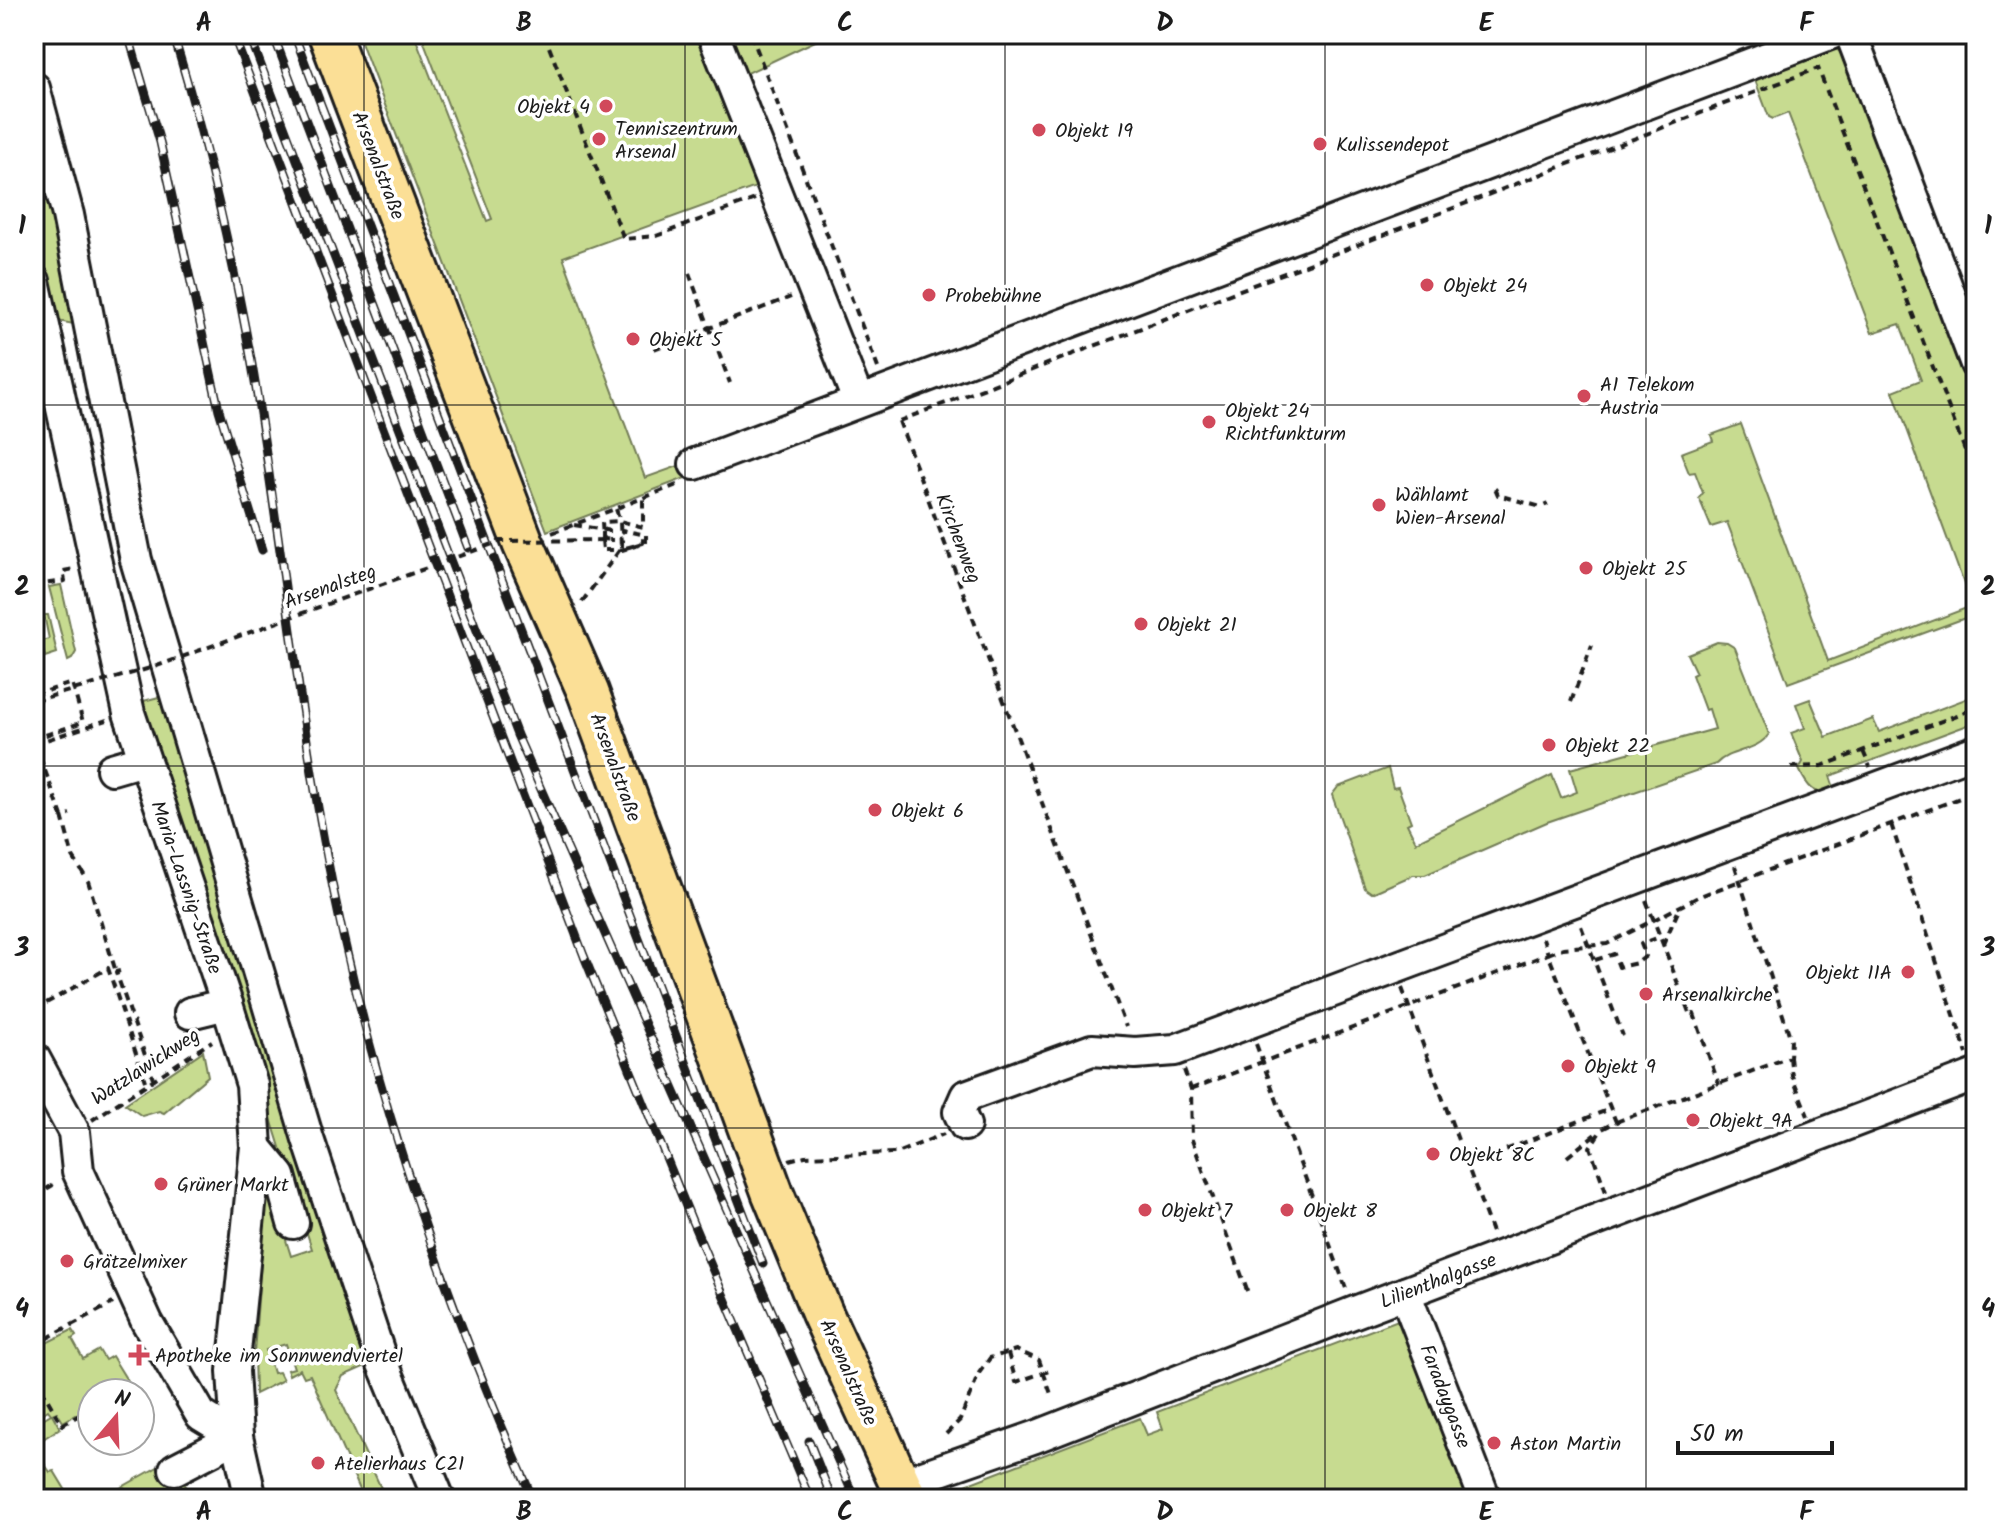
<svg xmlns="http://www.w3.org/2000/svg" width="2010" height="1533" font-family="Kalam,sans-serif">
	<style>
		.green { fill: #c7db90; stroke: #727c56; stroke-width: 2 }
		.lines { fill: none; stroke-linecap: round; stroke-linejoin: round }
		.minor-casing { stroke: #1c1c1c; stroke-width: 36 }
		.major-casing { stroke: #1c1c1c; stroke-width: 46 }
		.path { stroke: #1c1c1c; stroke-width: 4; stroke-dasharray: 8 6; stroke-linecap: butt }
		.minor { stroke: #fff; stroke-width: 30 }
		.major { stroke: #fbdf96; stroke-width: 40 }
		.rail-casing { stroke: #1c1c1c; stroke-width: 9 }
		.rail { stroke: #fff; stroke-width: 6; stroke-dasharray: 18; stroke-linecap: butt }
		.path-bridge { stroke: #1c1c1c; stroke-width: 4; stroke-dasharray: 8 6; stroke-linecap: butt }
		.grid { fill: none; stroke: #1c1c1c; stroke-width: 2; stroke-opacity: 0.55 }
		.poi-dot { fill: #d1495b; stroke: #fff; stroke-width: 3 }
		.labels { text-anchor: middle; stroke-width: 7; stroke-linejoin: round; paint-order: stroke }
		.poi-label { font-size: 20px; fill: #1c1c1c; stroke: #fff; text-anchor: start }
		.street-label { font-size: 20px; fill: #1c1c1c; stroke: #fff }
		.neatline { fill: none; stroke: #1c1c1c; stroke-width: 3 }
		.grid-label { font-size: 26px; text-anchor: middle; font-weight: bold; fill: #1c1c1c }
	</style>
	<rect width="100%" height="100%" fill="#fff"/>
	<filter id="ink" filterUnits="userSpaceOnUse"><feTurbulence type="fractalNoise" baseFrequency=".0125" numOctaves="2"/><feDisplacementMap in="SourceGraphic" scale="16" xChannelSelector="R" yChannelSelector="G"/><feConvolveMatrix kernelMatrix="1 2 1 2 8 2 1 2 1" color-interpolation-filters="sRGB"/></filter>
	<g filter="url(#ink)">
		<g class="green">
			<polygon points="358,34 414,34 487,221 492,219 421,34 697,34 756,187 563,257 645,478 684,464 688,477 547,531"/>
			<polygon points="721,34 830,34 737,78"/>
			<polygon points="1817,49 1838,50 1849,62 1976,399 1976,614 1788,683 1727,522 1711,527 1699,498 1703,493 1695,472 1689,473 1681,453 1713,441 1711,435 1741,424 1828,661 1972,606 1893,391 1921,380 1900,324 1872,333 1788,113 1773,119 1769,117 1755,80 1758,72"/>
			<polygon points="34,106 85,326 57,321 34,222"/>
			<polygon points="61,585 76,652 72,659 68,661 49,587"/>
			<polygon points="44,615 48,615 57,653 45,657 41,641 49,639"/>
			<path d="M1717,642L1727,643L1735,648L1769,734C1756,753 1731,748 1716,764L1547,822L1425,875H1413L1372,893L1365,888L1332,795L1338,787L1388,768L1393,788L1398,787L1411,822L1407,824L1416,842L1552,775L1561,798L1577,792L1570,769L1715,729L1709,709L1705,710L1692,675L1696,673L1687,654Z"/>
			<path d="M1976,680V722L1830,776L1835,791C1815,797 1807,787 1799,769L1803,762L1791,733L1805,728L1796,704L1810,699L1826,737L1873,719L1879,732L1971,697L1967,684Z"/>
			<polygon points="170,694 375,1362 343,1376 336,1390 386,1499 364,1499 310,1375 304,1377 300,1369 289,1375 287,1370 294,1368 286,1344 266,1350 273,1373 279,1372 283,1380 255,1394 254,1353 267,1180 291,1256 312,1249 140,702"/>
			<polygon points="203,1051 208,1076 164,1113 159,1111 142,1116 125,1104"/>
			<polygon points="1398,1320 1468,1499 944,1499 942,1494 1140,1418 1147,1435 1163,1429 1157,1412"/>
			<polygon points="72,1330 76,1336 72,1339 83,1359 99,1350 105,1360 112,1356 128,1382 111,1393 92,1393 92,1405 63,1422 57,1412 52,1414 60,1428 34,1445 34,1424 51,1414 48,1410 34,1419 34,1349"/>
			<polygon points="34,1449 50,1472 54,1471 71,1499 34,1499"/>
			<polygon points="170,1460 187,1488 168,1499 101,1499"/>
		</g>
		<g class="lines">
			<g class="minor-casing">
				<g id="minor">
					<polyline points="713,34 858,400"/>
					<polyline points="1851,34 1976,364"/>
					<polyline points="34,88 68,215 136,560 308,1139 381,1359 439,1499"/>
					<polyline points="34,281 129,713 227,1004 252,1085 256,1147 233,1371 237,1437 251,1499"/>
					<polyline points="695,464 1830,34"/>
					<polyline points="112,769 143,760"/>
					<polyline points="190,1013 227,1004"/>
					<polyline points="34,1058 74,1132 78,1171 147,1322 201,1415 237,1437"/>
					<polyline points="965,1125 959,1112 966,1096 1092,1050 1135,1053 1175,1050 1976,751"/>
					<polyline points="256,1147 280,1176 293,1223"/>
					<polyline points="1405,1293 1485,1499"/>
					<polyline points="175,1469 237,1437"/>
					<polyline points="900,1484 1035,1437 1355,1312 1976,1075"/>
				</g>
			</g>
			<g class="major-casing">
				<polyline id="major" points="329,34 523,543 588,692 773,1194 822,1313 907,1499"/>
			</g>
			<g class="path">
				<polyline points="544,34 624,239 656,236 755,199"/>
				<polyline points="751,34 878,368"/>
				<polyline points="689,273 730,383"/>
				<polyline points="654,349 791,297"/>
				<polyline points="899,421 1818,68 1976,479"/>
				<polyline points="899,421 1126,1027"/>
				<polyline points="1495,488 1498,495 1541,507 1548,504"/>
				<polyline points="616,509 620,521 643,527 643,499"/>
				<polyline points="574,525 611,531"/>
				<polyline points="552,533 682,483"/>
				<polyline points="602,540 603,550 605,550"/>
				<polyline points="34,585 65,581 63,571 75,569"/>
				<polyline points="582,602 621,548 620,521 602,522 603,539 613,540"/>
				<polyline points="34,695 72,683 83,722 34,739"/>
				<polyline points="1571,702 1592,645"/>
				<polyline points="34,744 107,720"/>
				<polyline points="35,744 62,816 70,814"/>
				<polyline points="1863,751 1870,767"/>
				<polyline points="1791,767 1822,766 1976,708"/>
				<polyline points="62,816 73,857 88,881 116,972"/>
				<polyline points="1891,824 1967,1054"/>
				<polyline points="1646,900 1690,1015 1694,1014 1719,1085"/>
				<polyline points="1581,926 1623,1036"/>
				<polyline points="1663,945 1680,907"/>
				<polyline points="1595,960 1614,954 1619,967 1637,963 1646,956 1641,944 1660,937"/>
				<polyline points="120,971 116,972 153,1078"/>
				<polyline points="1402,988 1493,1235"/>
				<polyline points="34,1010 108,968 146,1084"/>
				<polyline points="1256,1044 1347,1291"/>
				<polyline points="1790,1057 1792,1076 1808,1116"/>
				<polyline points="1184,1070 1191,1089 1192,1140 1248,1293"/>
				<polyline points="1191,1089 1548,954 1543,938"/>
				<polyline points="92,1120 212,1041"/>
				<polyline points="1616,1122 1790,1057 1791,1040 1735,866"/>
				<polyline points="1567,1157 1599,1131"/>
				<polyline points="789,1160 805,1156 897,1153 944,1134"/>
				<polyline points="1467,1165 1610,1109"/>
				<polyline points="1606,1192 1590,1147 1602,1129 1616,1122 1548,954 1563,948 1607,944 1700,896 1976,792"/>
				<polyline points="34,1196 58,1182"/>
				<polyline points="34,1345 113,1303"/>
				<polyline points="1008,1353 1016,1382 1049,1371"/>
				<polyline points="34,1376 62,1425 92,1408"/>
				<polyline points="117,1393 121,1390 123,1393"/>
				<polyline points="946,1434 960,1420 979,1373 990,1358 1016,1350 1039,1360 1051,1394"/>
			</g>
			<use href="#minor" class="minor"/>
			<use href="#major" class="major"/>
			<g class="rail-casing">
				<g id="rail">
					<polyline points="128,34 160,142 219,410 262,550"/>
					<path d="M173,34C206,140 231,250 251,359C279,519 294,681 324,841C365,1068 439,1288 533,1499"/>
					<polyline points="233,34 584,956 692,1221 810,1499"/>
					<polyline points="249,34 517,735 855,1499"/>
					<polyline points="273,34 468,548"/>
					<polyline points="294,34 763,1264"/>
					<polyline points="809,1441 832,1499"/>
				</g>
			</g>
			<use href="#rail" class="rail"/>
			<g class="path-bridge">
				<polyline points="602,540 602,531 611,531"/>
				<polyline points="605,550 622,550 646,543 646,535 622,530 622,549 643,543 643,536"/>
				<polyline points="34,701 154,667 501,541 613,540"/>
			</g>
		</g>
	</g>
	<path class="grid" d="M364,34V1499M685,34V1499M1005,34V1499M1325,34V1499M1646,34V1499M34,405H1976M34,766H1976M34,1128H1976"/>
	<g class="poi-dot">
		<circle cx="606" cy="106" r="8"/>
		<circle cx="1039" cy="130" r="8"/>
		<circle cx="599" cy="139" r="8"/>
		<circle cx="1320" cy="144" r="8"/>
		<circle cx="1427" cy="285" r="8"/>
		<circle cx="929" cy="295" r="8"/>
		<circle cx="633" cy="339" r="8"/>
		<circle cx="1584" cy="396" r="8"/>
		<circle cx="1209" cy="422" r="8"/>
		<circle cx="1379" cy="505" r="8"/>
		<circle cx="1586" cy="568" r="8"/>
		<circle cx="1141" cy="624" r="8"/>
		<circle cx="1549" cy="745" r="8"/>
		<circle cx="875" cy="810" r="8"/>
		<circle cx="1908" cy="972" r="8"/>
		<circle cx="1646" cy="994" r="8"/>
		<circle cx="1568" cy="1066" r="8"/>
		<circle cx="1693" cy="1120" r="8"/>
		<circle cx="1433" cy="1154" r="8"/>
		<circle cx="161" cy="1184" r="8"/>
		<circle cx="1145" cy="1210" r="8"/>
		<circle cx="1287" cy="1210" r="8"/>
		<circle cx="67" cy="1261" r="8"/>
		<path d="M135 1343h8v8h8v8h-8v8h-8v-8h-8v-8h8z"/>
		<circle cx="1494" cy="1443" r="8"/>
		<circle cx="318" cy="1463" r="8"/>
	</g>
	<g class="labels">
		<g class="poi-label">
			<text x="590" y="113" text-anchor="end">Objekt 4</text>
			<text x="615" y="135">Tenniszentrum<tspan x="615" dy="23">Arsenal</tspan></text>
			<text x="1055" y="137">Objekt 19</text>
			<text x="1336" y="151">Kulissendepot</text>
			<text x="1443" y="292">Objekt 24</text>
			<text x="945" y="302">Probebühne</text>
			<text x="649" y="346">Objekt 5</text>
			<text x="1600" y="391">A1 Telekom<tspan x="1600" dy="23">Austria</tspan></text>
			<text x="1225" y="417">Objekt 24<tspan x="1225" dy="23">Richtfunkturm</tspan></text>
			<text x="1395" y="501">Wählamt<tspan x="1395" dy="23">Wien-Arsenal</tspan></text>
			<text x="1602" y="575">Objekt 25</text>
			<text x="1157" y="631">Objekt 21</text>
			<text x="1565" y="752">Objekt 22</text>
			<text x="891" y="817">Objekt 6</text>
			<text x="1892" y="979" text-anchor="end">Objekt 11A</text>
			<text x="1662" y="1001">Arsenalkirche</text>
			<text x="1584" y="1073">Objekt 9</text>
			<text x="1709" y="1127">Objekt 9A</text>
			<text x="1449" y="1161">Objekt 8C</text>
			<text x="177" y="1191">Grüner Markt</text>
			<text x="1161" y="1217">Objekt 7</text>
			<text x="1303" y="1217">Objekt 8</text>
			<text x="83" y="1268">Grätzelmixer</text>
			<text x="155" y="1362">Apotheke im Sonnwendviertel</text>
			<text x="1510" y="1450">Aston Martin</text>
			<text x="334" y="1470">Atelierhaus C21</text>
		</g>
		<g class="street-label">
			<text transform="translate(379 165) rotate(69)" y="7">Arsenalstraße</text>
			<text transform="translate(959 538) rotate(69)" y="7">Kirchenweg</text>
			<text transform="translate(330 586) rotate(-20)" y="7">Arsenalsteg</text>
			<text transform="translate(616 767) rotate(70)" y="7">Arsenalstraße</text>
			<text transform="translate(187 887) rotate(71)" y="7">Maria-Lassnig-Straße</text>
			<text transform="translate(145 1066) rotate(-33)" y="7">Watzlawickweg</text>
			<text transform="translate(1438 1280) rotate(-21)" y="7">Lilienthalgasse</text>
			<text transform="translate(849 1372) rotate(66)" y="7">Arsenalstraße</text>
			<text transform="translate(1446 1396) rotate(69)" y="7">Faradaygasse</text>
		</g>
	</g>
	<rect width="2010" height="1533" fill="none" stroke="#fff" stroke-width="88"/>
	<g transform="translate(116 1417) rotate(19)"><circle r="38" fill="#ffffff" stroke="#a4a4a4" stroke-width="2"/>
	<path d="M0-6L14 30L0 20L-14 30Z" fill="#d1495b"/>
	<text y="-12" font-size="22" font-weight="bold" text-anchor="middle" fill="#1c1c1c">N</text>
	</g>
	<path d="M1678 1441v12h154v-12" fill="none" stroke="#1c1c1c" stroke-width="4"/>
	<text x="1690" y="1441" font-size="24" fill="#1c1c1c" stroke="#ffffff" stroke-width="6" paint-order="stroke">50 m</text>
	<rect x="44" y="44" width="1922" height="1445" class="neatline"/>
	<g class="grid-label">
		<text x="204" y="31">A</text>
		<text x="524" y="31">B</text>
		<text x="845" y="31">C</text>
		<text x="1165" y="31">D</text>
		<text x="1486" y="31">E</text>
		<text x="1806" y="31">F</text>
		<text x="22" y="234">1</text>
		<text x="1988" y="234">1</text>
		<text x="22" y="595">2</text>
		<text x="1988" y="595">2</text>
		<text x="22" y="956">3</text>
		<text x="1988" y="956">3</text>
		<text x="22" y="1317">4</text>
		<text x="1988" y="1317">4</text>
		<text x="204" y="1520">A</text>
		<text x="524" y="1520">B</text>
		<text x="845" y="1520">C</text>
		<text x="1165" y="1520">D</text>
		<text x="1486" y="1520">E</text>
		<text x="1806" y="1520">F</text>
	</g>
</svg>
